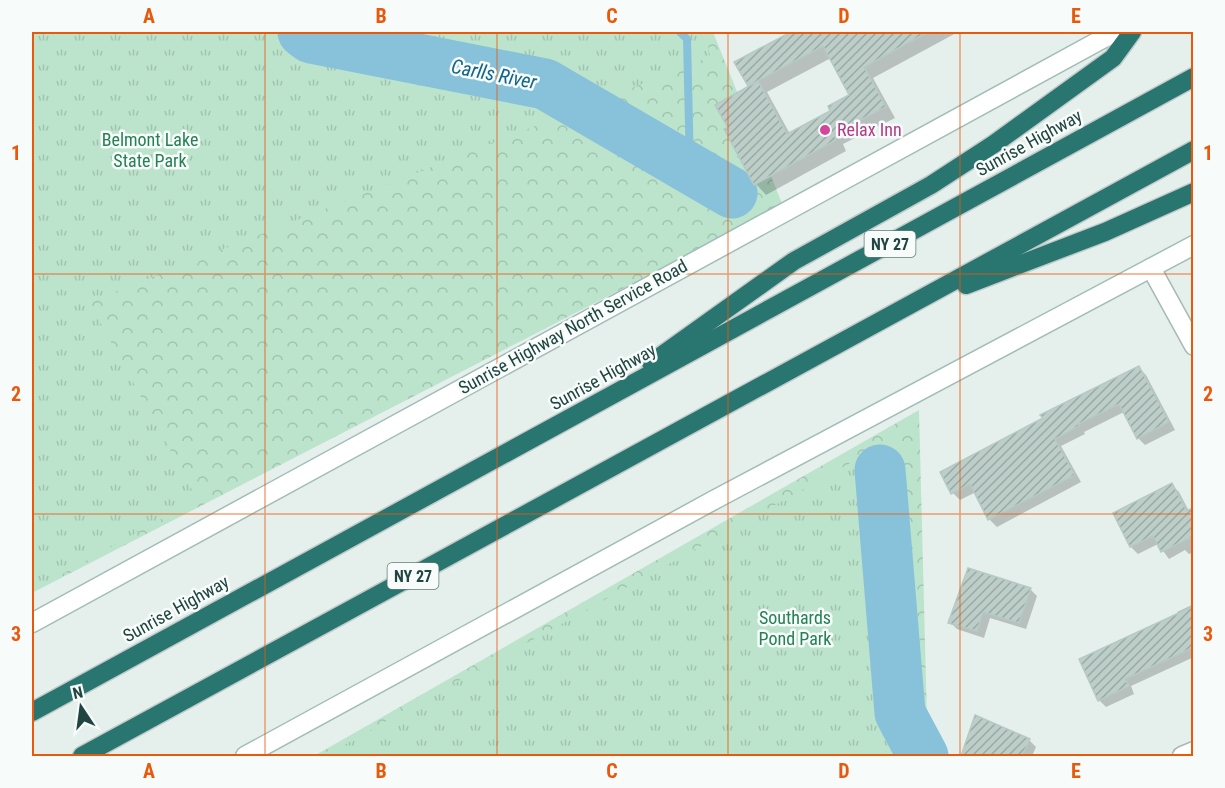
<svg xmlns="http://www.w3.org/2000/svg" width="1225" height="788" font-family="'Roboto Condensed',sans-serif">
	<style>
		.forest { fill: url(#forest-crowns) }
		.park { fill: url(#park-tufts) }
		.shadow { fill: #0003; fill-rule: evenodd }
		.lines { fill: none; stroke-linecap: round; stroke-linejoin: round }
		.stream { stroke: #88c2da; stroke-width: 8 }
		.river { stroke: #88c2da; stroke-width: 51 }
		.building { fill: url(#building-hatch); stroke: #b6cac5; stroke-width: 1.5 }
		.minor-casing { stroke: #a6b9b5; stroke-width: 21 }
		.secondary-casing { stroke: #a2bdb8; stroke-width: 21 }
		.motorway-casing { stroke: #c1cbca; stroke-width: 21 }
		.minor { stroke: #fff; stroke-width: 18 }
		.secondary { stroke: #fff; stroke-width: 18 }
		.motorway { stroke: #297570; stroke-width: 18 }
		.grid { fill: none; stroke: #e8590c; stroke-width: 1.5; stroke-opacity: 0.55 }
		.hotel-dot { fill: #d1479c; stroke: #f7fbfa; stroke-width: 2 }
		.labels { text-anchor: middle; stroke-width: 5; stroke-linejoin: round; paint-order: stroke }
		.shield { fill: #f7fbfa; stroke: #617c78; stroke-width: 1.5 }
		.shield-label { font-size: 16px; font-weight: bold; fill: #214540 }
		.hotel-label { font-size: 18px; fill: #b23c85; stroke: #f7fbfa; text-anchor: start }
		.park-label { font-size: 18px; fill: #268156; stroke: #f7fbfa }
		.street-label { font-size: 18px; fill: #214540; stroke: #f7fbfa }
		.water-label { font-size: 20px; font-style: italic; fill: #136589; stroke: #f7fbfa }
		.neatline { fill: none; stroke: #e8590c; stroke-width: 2 }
		.grid-label { font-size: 20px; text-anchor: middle; font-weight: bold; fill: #e8590c }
	</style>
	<defs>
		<pattern id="forest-crowns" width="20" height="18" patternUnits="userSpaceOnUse" patternTransform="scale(1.5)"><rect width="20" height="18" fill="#bce3cc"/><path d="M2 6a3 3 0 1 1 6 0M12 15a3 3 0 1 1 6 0" fill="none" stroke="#a1c4b0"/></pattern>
		<pattern id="park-tufts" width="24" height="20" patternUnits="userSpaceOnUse" patternTransform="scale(1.5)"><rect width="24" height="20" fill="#bce3cc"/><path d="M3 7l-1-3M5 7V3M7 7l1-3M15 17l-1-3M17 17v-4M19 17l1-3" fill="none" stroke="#a1c4b0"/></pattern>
		<pattern id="building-hatch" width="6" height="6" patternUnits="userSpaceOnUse" patternTransform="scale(1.5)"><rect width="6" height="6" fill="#bdcec9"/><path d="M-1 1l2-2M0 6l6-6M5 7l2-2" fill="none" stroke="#99a9a5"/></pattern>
	</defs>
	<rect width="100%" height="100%" fill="#e5f0ec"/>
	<g class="forest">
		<polygon points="32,32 713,32 783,206 32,593"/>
		<polygon points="919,410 927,721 947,756 314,756"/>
	</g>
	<g class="park">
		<polygon points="32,32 706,32 710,57 89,302 197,499 32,591"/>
		<polygon points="872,451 901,522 881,688 928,756 324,756"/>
	</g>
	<g class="shadow">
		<path d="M794,32H958L873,78L895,118L843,144L846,151L766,195L756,184L730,129L751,87L736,63ZM831,58L851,95L832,111L790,134L767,92Z"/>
		<polygon points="1139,368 1146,375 1175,430 1145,445 1138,438 1124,412 1084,432 1085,434 1061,446 1081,482 997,527 990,520 976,492 960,500 953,493"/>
		<polygon points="1172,485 1179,492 1189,511 1194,512 1194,552 1189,554 1185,550 1169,559 1158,544 1138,554 1131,547 1115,514"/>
		<polygon points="1030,589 1037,596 1026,629 990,618 984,638 957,629 950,622"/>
		<polygon points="1194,604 1194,657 1131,686 1134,694 1106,707 1099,700 1178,615 1177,612"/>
		<polygon points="976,717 1029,740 1036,747 1032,756 962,756"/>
	</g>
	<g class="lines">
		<polyline class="stream" points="680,32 687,39 690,169"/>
		<g class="river">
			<polyline points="303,32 311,38 545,84 732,193"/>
			<polyline points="880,470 900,713 923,756"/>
		</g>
	</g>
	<g class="building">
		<polygon points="791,32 928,32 864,67 886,107 834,133 836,140 754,185 724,129 728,128 715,105 758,81 787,134 830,111 828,106 849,95 823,46 748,86 734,62"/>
		<polygon points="1139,366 1169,422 1137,439 1119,404 1078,424 1079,426 1055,439 1075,475 988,520 970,484 951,494 940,472 1043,418 1040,415"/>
		<polygon points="1172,483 1187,511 1194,507 1194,536 1161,552 1153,536 1130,547 1113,513"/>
		<polygon points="968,568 1031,588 1019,623 983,612 977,631 948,623"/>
		<polygon points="1194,606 1194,647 1125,679 1129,686 1098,701 1079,659"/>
		<polygon points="975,715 1030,739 1022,756 961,756"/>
	</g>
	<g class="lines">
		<g class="minor-casing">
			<g id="minor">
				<polyline points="1151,268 1194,346"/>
				<polyline points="1182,756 1194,751"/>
			</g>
		</g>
		<g class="secondary-casing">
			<g id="secondary">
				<polyline points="32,623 1115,32"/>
				<polyline points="245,756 714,500 1194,245"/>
			</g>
		</g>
		<g class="motorway-casing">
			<g id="motorway">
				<polyline points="966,285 1105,232 1194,192"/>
				<polyline points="651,363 794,261 931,185 994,144 1113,58 1132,32"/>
				<polyline points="32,712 1194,77"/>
				<polyline points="82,756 1194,150"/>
			</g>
		</g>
		<use href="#minor" class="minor"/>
		<use href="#secondary" class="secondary"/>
		<use href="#motorway" class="motorway"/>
	</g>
	<path class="grid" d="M265,32V756M497,32V756M728,32V756M960,32V756M32,274H1194M32,514H1194"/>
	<circle class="hotel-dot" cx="825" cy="130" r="6"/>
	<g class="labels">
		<g class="shield">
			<rect x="864.5" y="231" width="51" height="26" rx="4.5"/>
			<rect x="387.5" y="563" width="51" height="26" rx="4.5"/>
		</g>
		<g class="shield-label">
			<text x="890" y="250">NY 27</text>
			<text x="413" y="582">NY 27</text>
		</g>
		<g class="hotel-label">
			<text x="837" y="136">Relax Inn</text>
		</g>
		<g class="park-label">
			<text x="150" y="146">Belmont Lake<tspan x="150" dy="21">State Park</tspan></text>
			<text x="795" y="624">Southards<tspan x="795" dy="21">Pond Park</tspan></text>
		</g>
		<g class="street-label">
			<text transform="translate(1029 143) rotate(-29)" y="6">Sunrise Highway</text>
			<text transform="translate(573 327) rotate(-29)" y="6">Sunrise Highway North Service Road</text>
			<text transform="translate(603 377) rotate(-29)" y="6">Sunrise Highway</text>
			<text transform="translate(176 609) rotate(-29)" y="6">Sunrise Highway</text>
		</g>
		<g class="water-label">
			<text transform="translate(494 74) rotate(11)" y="7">Carlls River</text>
		</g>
	</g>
	<rect width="1225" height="788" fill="none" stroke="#f7fbfa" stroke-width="66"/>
	<g transform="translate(81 707) rotate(347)" stroke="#f7fbfa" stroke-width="4.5" paint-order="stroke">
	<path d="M0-4.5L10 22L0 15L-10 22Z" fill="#214540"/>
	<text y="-9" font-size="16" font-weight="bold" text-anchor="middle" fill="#214540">N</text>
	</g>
	<rect x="33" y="33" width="1159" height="722" class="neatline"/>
	<g class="grid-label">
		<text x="149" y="23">A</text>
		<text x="381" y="23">B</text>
		<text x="612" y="23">C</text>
		<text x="844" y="23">D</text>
		<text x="1076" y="23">E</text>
		<text x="16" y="160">1</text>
		<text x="1208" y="160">1</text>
		<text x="16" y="401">2</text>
		<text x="1208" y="401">2</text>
		<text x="16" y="641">3</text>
		<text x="1208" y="641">3</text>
		<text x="149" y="778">A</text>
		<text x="381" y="778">B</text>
		<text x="612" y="778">C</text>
		<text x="844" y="778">D</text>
		<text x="1076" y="778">E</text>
	</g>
</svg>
